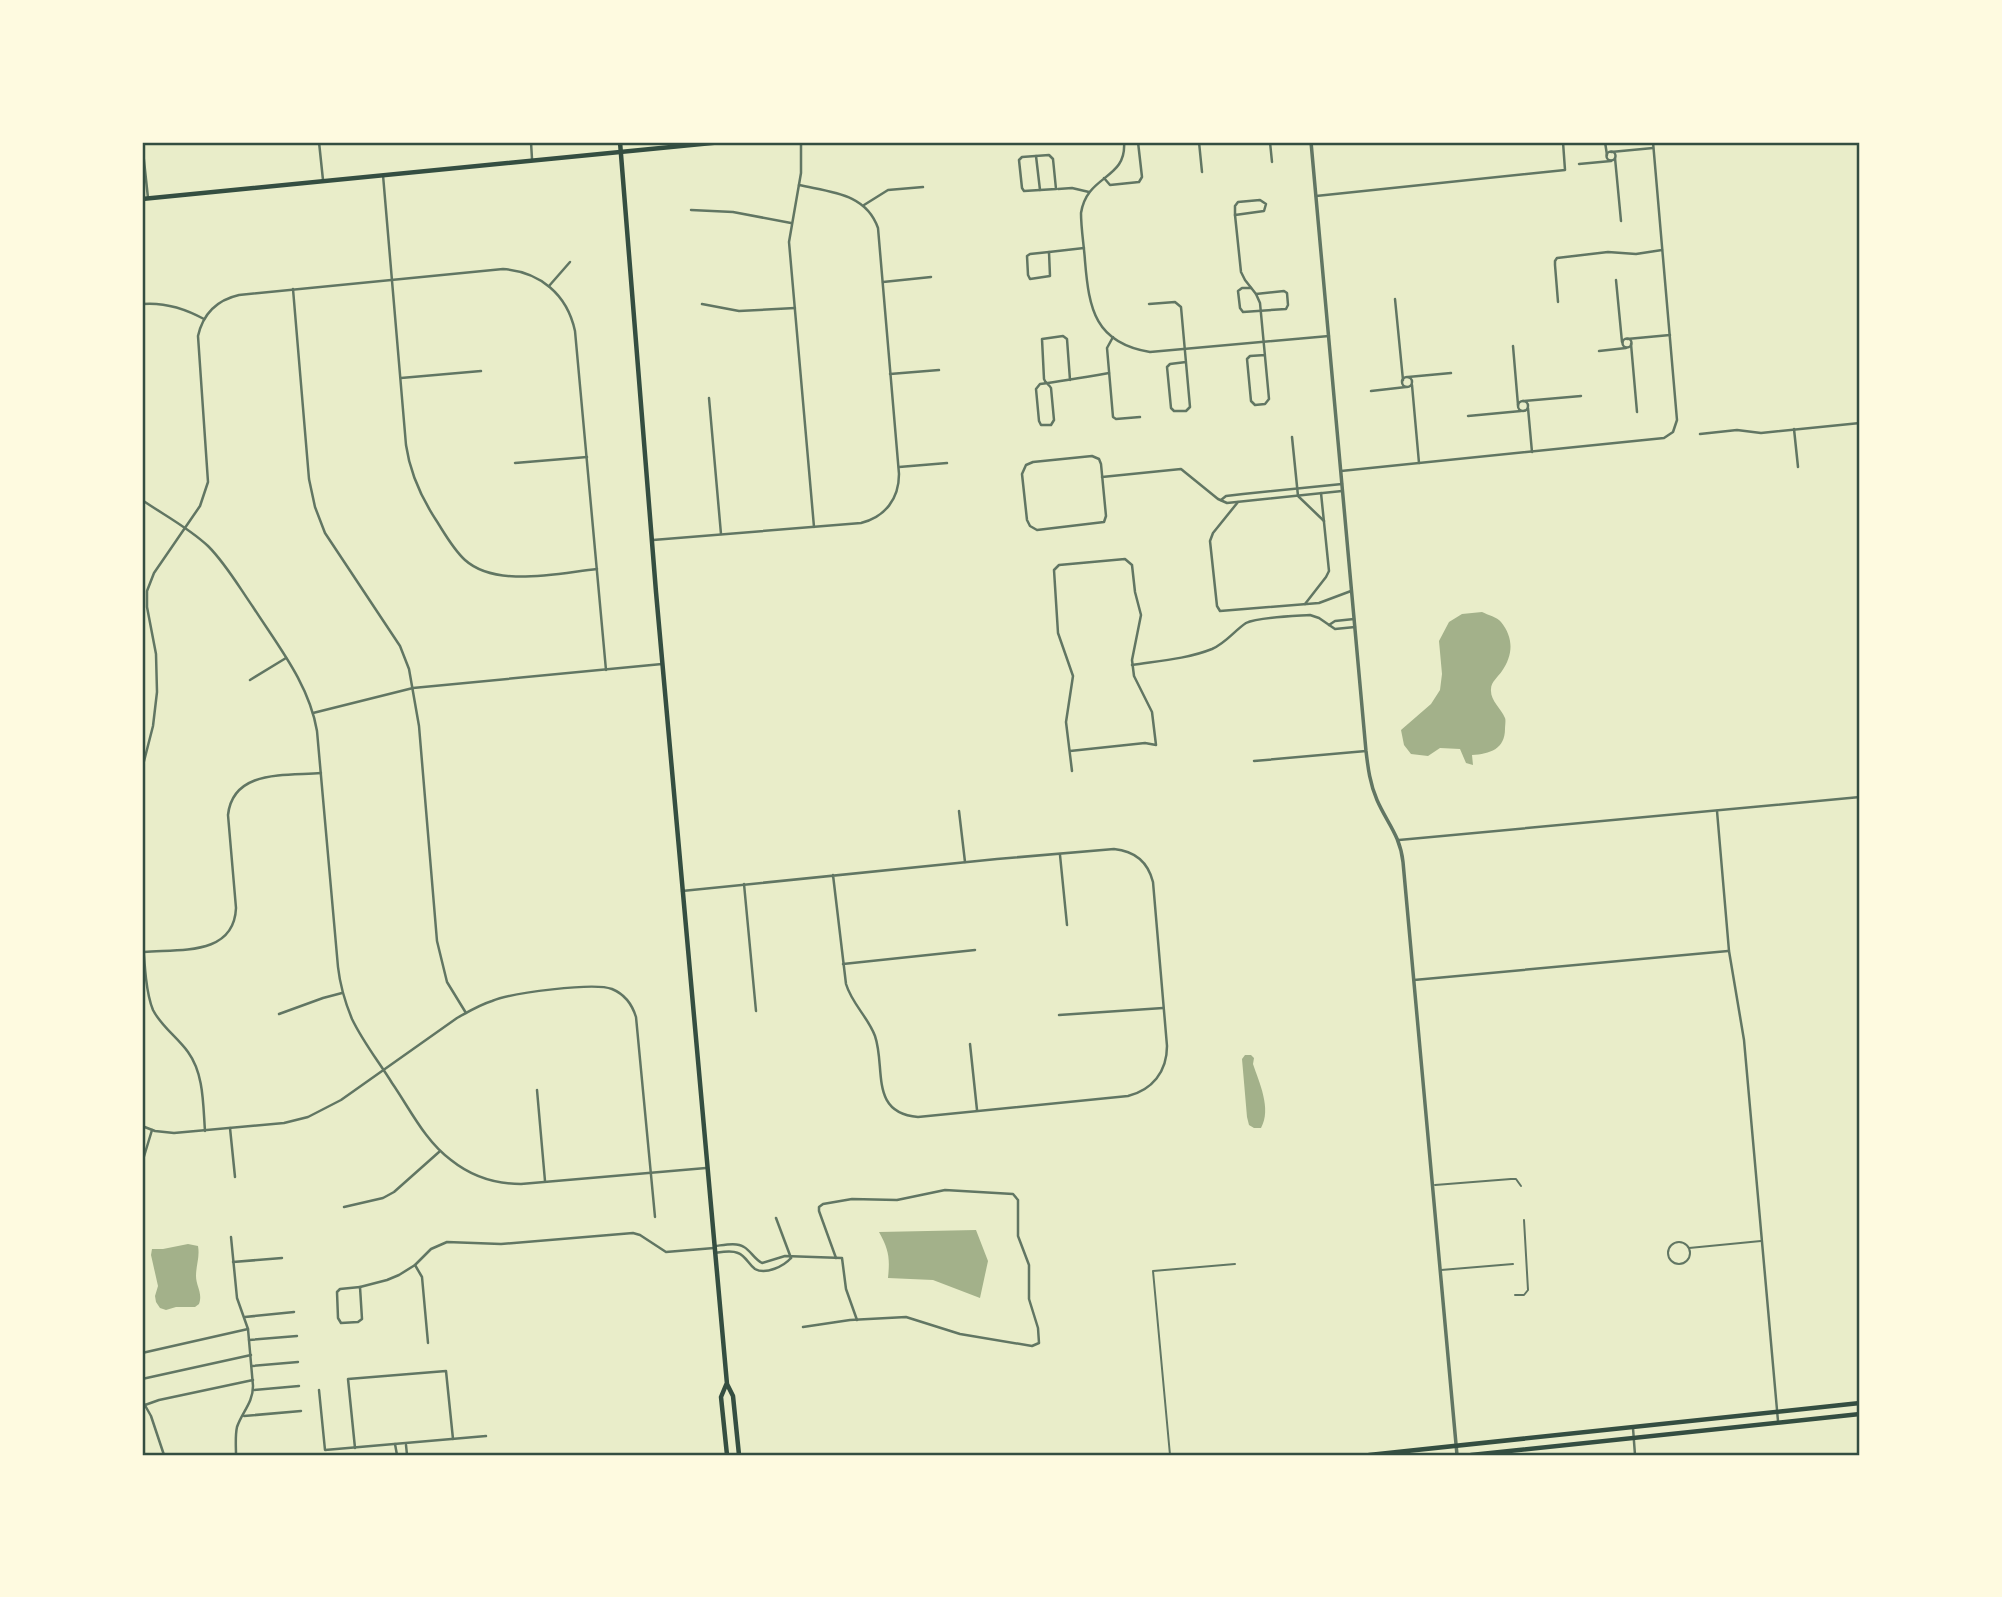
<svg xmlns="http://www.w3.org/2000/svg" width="2002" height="1597" font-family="'Source Sans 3',sans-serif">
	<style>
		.water { fill: #a3b18a }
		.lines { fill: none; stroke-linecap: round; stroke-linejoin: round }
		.service { stroke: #617663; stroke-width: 2 }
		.minor { stroke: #617663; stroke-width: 2.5 }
		.tertiary { stroke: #617663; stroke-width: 3.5 }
		.secondary { stroke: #344e41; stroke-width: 4.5 }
		.primary { stroke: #344e41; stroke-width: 4.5 }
		.neatline { fill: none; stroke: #344e41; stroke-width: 2.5 }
	</style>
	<rect width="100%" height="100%" fill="#e9edc9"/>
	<g class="water">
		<path d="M1482,612C1488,615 1497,617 1501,622C1514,638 1513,655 1502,671C1498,677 1491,682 1491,689C1490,701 1501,708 1505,718C1506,720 1505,726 1505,729C1505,749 1490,754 1472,755L1473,765L1466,763L1460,749L1440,748L1428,756L1411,754L1404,745L1401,730L1431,704L1440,690L1442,674L1439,641L1449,622L1462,614Z"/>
		<path d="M1245,1055H1251L1254,1058L1253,1064C1259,1082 1272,1109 1261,1128H1254L1249,1125L1247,1117L1242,1059Z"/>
		<path d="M976,1230L988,1261L980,1298L933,1280L888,1278C890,1258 889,1250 879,1232Z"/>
		<path d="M188,1244L198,1246C200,1257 196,1265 196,1276C196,1286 203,1293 199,1304L195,1307H176L166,1310L160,1308L156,1302L155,1296L158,1286L151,1255L152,1249H163Z"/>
	</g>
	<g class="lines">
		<g class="service">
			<polyline points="1435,1185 1511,1179 1516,1179 1521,1186"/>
			<circle cx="1679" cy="1253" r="11"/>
			<polyline points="1689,1248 1761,1241"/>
			<polyline points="1441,1270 1513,1264"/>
			<polyline points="1515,1295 1524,1295 1528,1290 1524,1220"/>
			<polyline points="1170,1455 1153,1271 1235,1264"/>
		</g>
		<g class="minor">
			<polyline points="142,142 148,198"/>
			<polyline points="319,142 323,180"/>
			<polyline points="531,142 532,159"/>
			<polyline points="801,142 801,173 789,242 814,527"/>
			<path d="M1124,142C1127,180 1087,174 1081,213C1081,229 1084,245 1085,261C1089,309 1095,343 1150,352L1329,336"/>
			<polyline points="1199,142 1202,172"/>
			<polyline points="1270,142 1272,162"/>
			<polyline points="1605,142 1607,155"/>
			<circle cx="1611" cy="156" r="4.5"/>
			<polyline points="1611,152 1653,148"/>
			<polygon points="1049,155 1053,159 1056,189 1024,191 1022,188 1019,160 1022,157"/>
			<polyline points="1036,156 1040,190"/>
			<polyline points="1615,158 1621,221"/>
			<polyline points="1579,164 1611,161"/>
			<path d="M383,175L406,445C410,473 421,497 436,520C445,534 453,549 465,560C496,588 558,573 597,569"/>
			<polyline points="1104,178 1110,185 1139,182 1142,177 1138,142"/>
			<polyline points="1058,189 1072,188 1089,192"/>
			<polyline points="1316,196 1565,170 1563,142"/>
			<polygon points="1260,200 1266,204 1264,211 1235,215 1235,206 1238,202"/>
			<polyline points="864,205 888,190 923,187"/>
			<polyline points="691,210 733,212 791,223"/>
			<polyline points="1235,215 1241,272 1245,280 1256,294 1260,303 1269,399 1265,404 1255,405 1251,401 1247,359 1250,356 1265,355"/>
			<polygon points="1049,252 1050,276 1030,279 1028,275 1027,256 1030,254"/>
			<polyline points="1049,252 1084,248"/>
			<polyline points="1616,280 1622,342"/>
			<polyline points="883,282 931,277"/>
			<polyline points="549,286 570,262"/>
			<polyline points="1251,288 1242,288 1238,291 1240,308 1243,312 1286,309 1288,305 1287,293 1284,291 1256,294"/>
			<polyline points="293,289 309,479 315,507 325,533 400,646 409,669 419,726 437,941 447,982 466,1013"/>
			<polyline points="1395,299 1403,380"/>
			<polyline points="1558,302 1555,265 1555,261 1557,258 1608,252 1636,254 1662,250"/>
			<path d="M142,304C165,302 184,308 204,319"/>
			<polyline points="702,304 739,311 795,308"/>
			<polyline points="1149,304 1175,302 1181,307 1190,407 1186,411 1174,411 1171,408 1167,367 1170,364 1186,362"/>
			<polyline points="1113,337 1107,348 1113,417 1116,419 1140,417"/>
			<circle cx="1627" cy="343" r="4.5"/>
			<polyline points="1627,339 1670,335"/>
			<polyline points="1631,344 1637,412"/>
			<polyline points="1513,346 1518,405"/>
			<polyline points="1599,351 1626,348"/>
			<polyline points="890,374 939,370"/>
			<circle cx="1407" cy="382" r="5"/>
			<polyline points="1408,377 1451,373"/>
			<polyline points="401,378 481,371"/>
			<path d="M1070,380L1067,339L1063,336L1042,339L1044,379C1045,383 1049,384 1051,388L1054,420L1051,425H1041L1039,421L1036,389L1040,384C1063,381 1086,377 1109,373"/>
			<polyline points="1412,385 1419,463"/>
			<polyline points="1371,391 1406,387"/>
			<polyline points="709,398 721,534"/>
			<circle cx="1523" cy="406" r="5"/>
			<polyline points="1523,401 1581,396"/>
			<polyline points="1528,408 1532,452"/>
			<polyline points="1468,416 1521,411"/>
			<polyline points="1794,429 1798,467"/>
			<polyline points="1700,434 1737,430 1761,433 1860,423"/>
			<polyline points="1292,437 1298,496 1324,521"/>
			<polygon points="1092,456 1099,459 1101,464 1106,516 1104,522 1037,530 1030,526 1027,520 1022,474 1026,465 1033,462"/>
			<polyline points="515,463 587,457"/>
			<polyline points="899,467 947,463"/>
			<polyline points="1341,471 1664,438 1673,432 1677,420 1653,142"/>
			<polyline points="1102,477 1181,469 1218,499 1227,503 1342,491"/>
			<path d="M142,500C164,515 189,528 208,546C226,564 239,587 253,607C278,646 309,684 317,731L338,967C340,985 345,1002 352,1019C363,1042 379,1062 392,1083C410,1109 425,1141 451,1160C471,1176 496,1184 521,1184L706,1168"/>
			<polyline points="1221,500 1226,496 1243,494 1342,484"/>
			<polyline points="1238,502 1213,533 1210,541 1217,606 1220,611 1319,603 1351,591"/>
			<path d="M653,540L861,523C885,517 899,499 899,474L878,228C866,193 830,192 799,185"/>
			<polyline points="1305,604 1326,577 1329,571 1321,493"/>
			<polyline points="1329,625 1335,621 1354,619"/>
			<path d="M1132,665C1158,661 1187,659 1212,649C1226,643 1234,631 1246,623C1258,617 1296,616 1310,615L1319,618L1335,629L1355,627"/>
			<polyline points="250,680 286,658"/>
			<polyline points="313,713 413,688 662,664"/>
			<polyline points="1070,751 1145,743 1156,745 1152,712 1134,676 1132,660 1141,615 1135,592 1132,565 1125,559 1059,565 1054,570 1058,633 1073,676 1066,722 1072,771"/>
			<polyline points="1254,761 1366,751"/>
			<path d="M142,769L153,726L157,692L156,654L147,607V591L154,573L200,506L208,482L198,336C203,314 217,300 239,295L503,269C540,272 567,294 575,331L606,670"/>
			<polyline points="959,811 965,862"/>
			<polyline points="1717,811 1729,951 1744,1040 1778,1421"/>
			<polyline points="1399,840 1860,797"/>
			<polyline points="1060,855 1067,925"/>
			<polyline points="744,884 756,1011"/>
			<path d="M682,891L997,859L1114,849C1134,851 1148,862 1153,882L1167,1046C1167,1072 1152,1090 1128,1096L918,1117C869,1113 886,1068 875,1036C868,1017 852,1004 846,984L833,875"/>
			<path d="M142,923C144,947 144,988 153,1010C161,1026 177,1037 188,1052C204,1074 203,1104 205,1131"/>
			<path d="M144,952C180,949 234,956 236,908L228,815C233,769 286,776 321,773"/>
			<polyline points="843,964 975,950"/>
			<polyline points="1414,980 1728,951"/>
			<polyline points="279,1014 323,998 342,993"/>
			<polyline points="1059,1015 1163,1008"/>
			<polyline points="970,1044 977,1110"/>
			<polyline points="537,1090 545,1181"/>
			<path d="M142,1126L155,1131L174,1133L284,1123L308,1117L341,1100L457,1018C468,1012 479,1005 492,1001C511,993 594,982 612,989C624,994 632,1004 636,1017L655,1217"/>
			<polyline points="230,1128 235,1177"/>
			<polyline points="142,1163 152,1130"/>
			<polyline points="344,1207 383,1198 394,1192 439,1152"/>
			<polyline points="776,1218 791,1258"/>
			<path d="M231,1237L237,1298L248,1329L253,1386C253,1403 242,1412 237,1427C235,1436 236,1446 236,1455"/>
			<path d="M715,1246C724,1245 737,1242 744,1247C751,1251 754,1259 762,1263L785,1256L842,1258L846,1289L857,1320"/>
			<path d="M715,1253C722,1252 731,1250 738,1253C746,1256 748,1264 755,1269C766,1275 784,1266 791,1258"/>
			<polyline points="233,1262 282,1258"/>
			<polyline points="415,1265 422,1277 428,1343"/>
			<polyline points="360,1287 387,1280 399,1275 415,1265 431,1249 447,1242 501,1244 633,1233 640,1235 666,1252 714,1248"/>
			<polygon points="360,1287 362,1319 358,1322 341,1323 338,1318 337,1292 340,1289"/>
			<polyline points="245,1317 294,1312"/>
			<polyline points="803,1327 850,1320 906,1317 960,1334 1032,1346 1039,1343 1038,1328 1029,1299 1029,1265 1018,1236 1018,1200 1013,1194 945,1190 897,1200 852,1199 823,1204 819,1207 819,1211 836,1258"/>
			<polyline points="249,1340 297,1336"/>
			<polyline points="142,1353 248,1329"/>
			<polyline points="252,1366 298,1362"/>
			<polyline points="142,1379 251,1355"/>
			<polyline points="254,1390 299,1386"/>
			<polyline points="319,1390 325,1450 486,1436"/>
			<polyline points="142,1400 151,1416 164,1455"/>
			<polyline points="145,1405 159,1400 253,1380"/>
			<polyline points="244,1416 301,1411"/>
			<polyline points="1633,1428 1635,1455"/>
			<polyline points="395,1444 397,1455"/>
			<polyline points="406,1445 407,1455"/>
			<polyline points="355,1448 348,1379 446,1371 453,1439"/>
		</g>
		<path class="tertiary" d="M1311,142L1366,751C1368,768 1370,784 1377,800C1387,823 1400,835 1403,862L1457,1455"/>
		<g class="secondary">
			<polyline points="620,142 656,592 727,1384 733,1396 739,1455"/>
			<polyline points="142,199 722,142"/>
			<polyline points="726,1385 721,1397 727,1455"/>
		</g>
		<g class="primary">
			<polyline points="1369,1455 1860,1403"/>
			<polyline points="1471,1455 1860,1414"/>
		</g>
	</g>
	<rect width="2002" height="1597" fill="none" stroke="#fefae0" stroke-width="287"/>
	<rect x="144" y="144" width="1714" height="1310" class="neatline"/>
</svg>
